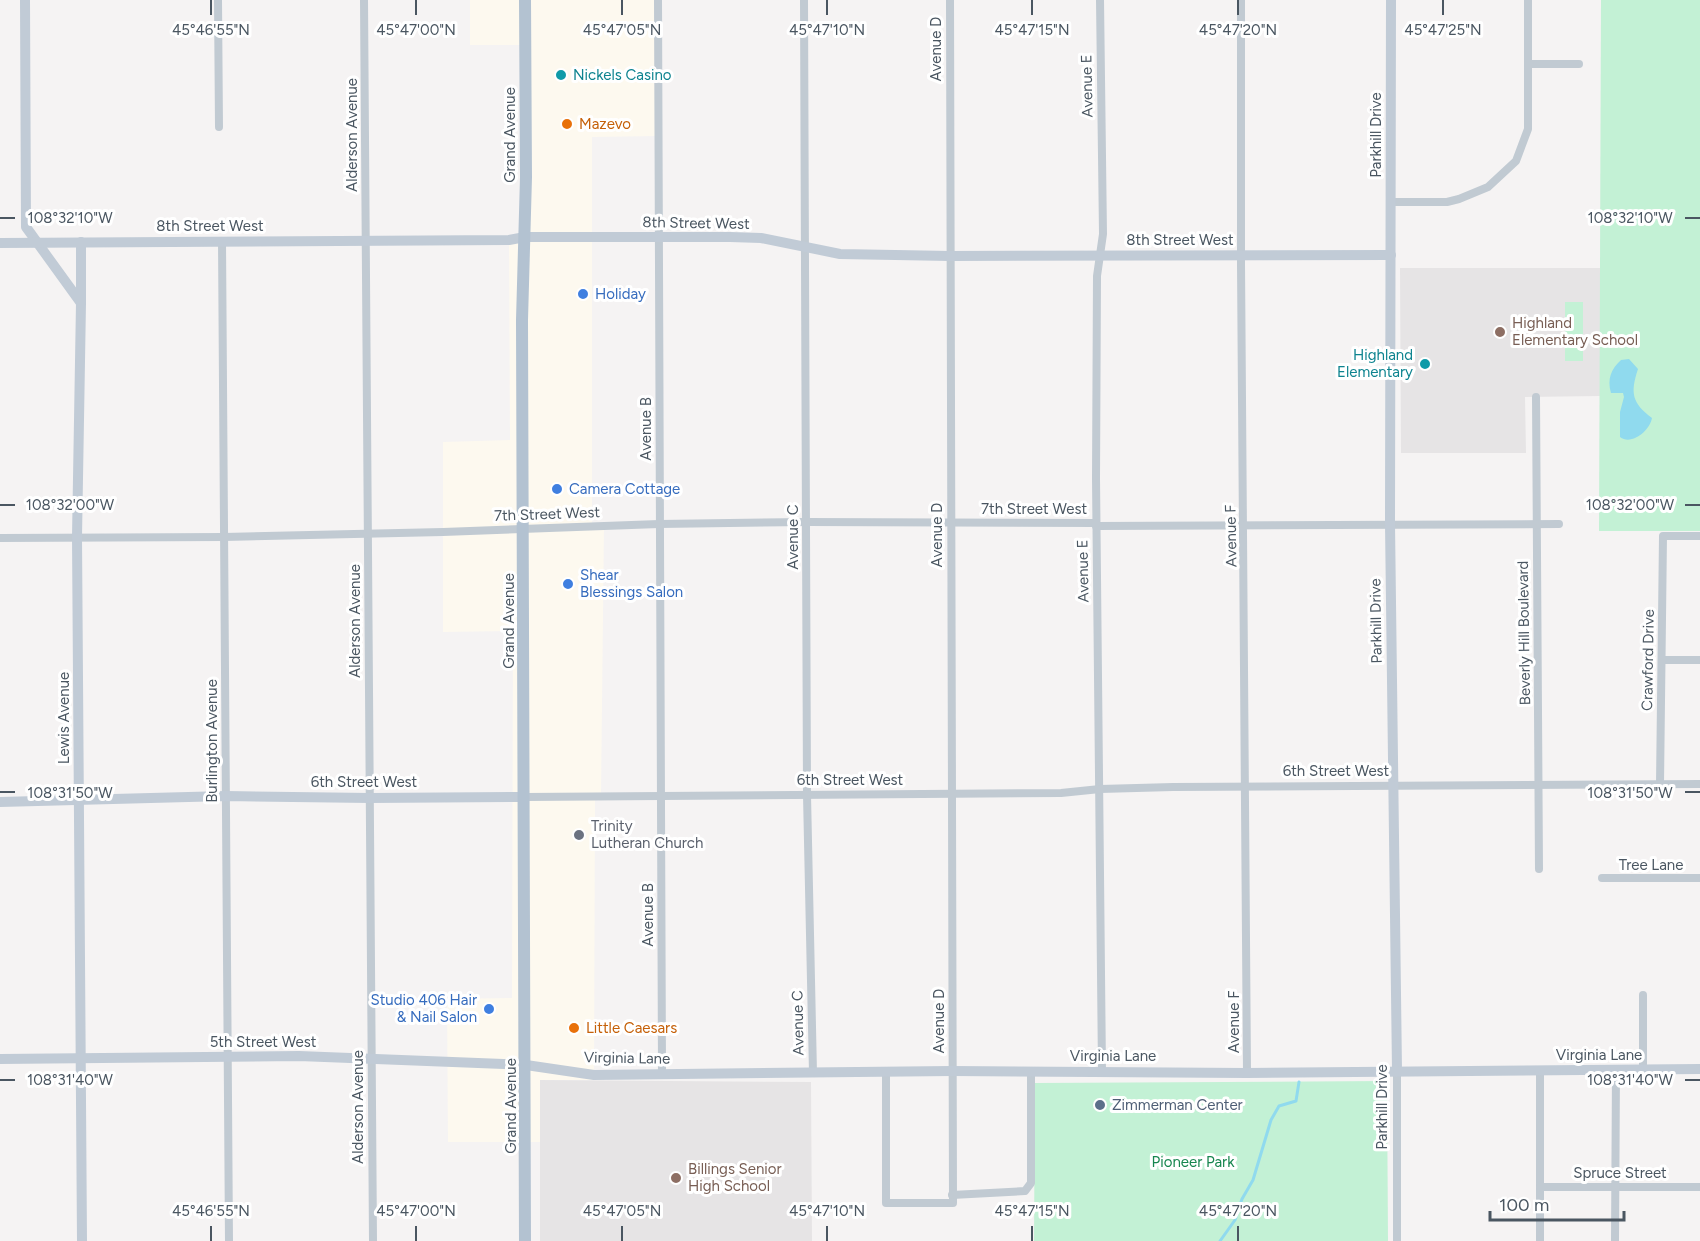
<svg xmlns="http://www.w3.org/2000/svg" width="1700" height="1241" font-family="Figtree,sans-serif">
	<style>
		.commercial { fill: #fdf9ef }
		.education { fill: #e6e4e5 }
		.green { fill: #c3f1d5 }
		.water { fill: #90daee }
		.lines { fill: none; stroke-linecap: round; stroke-linejoin: round }
		.stream { stroke: #90daee; stroke-width: 3 }
		.street { stroke: #c1cad2; stroke-width: 8 }
		.secondary { stroke: #c1cbd6; stroke-width: 10 }
		.primary { stroke: #b3c2d1; stroke-width: 12 }
		.ticks { fill: none; stroke: #4a5661; stroke-width: 2 }
		.culture-dot { fill: #0f9aa8; stroke: #fff; stroke-width: 2 }
		.food-dot { fill: #e8710a; stroke: #fff; stroke-width: 2 }
		.shop-dot { fill: #3f7fe0; stroke: #fff; stroke-width: 2 }
		.education-dot { fill: #8d6e63; stroke: #fff; stroke-width: 2 }
		.worship-dot { fill: #6b7280; stroke: #fff; stroke-width: 2 }
		.service-dot { fill: #5c6f8a; stroke: #fff; stroke-width: 2 }
		.labels { text-anchor: middle; stroke-width: 6; stroke-linejoin: round; paint-order: stroke }
		.street-label { font-size: 15px; fill: #4a5661; stroke: #fff }
		.culture-label { font-size: 15px; fill: #0d838f; stroke: #fff; text-anchor: start }
		.food-label { font-size: 15px; fill: #c56008; stroke: #fff; text-anchor: start }
		.shop-label { font-size: 15px; fill: #366cbe; stroke: #fff; text-anchor: start }
		.education-label { font-size: 15px; fill: #785e54; stroke: #fff; text-anchor: start }
		.worship-label { font-size: 15px; fill: #5b616d; stroke: #fff; text-anchor: start }
		.service-label { font-size: 15px; fill: #4e5e75; stroke: #fff; text-anchor: start }
		.park-label { font-size: 15px; fill: #17864f; stroke: #fff }
		.ticks-label { font-size: 15px; text-anchor: middle; fill: #4a5661; stroke: #fff; stroke-width: 6; stroke-linejoin: round; paint-order: stroke }
	</style>
	<rect width="100%" height="100%" fill="#f5f3f3"/>
	<polygon class="commercial" points="470,0 658,0 658,136 592,137 592,525 604,525 601,796 595,797 594,1075 593,1080 540,1080 540,1142 448,1142 447,999 512,998 513,631 443,632 443,442 510,440 509,240 525,237 525,45 470,45"/>
	<g class="education">
		<polygon points="1400,268 1600,268 1600,396 1525,397 1526,453 1401,453"/>
		<polygon points="540,1080 811,1082 812,1241 540,1241"/>
	</g>
	<g class="green">
		<polygon points="1601,0 1700,0 1700,531 1599,531"/>
		<rect x="1565" y="302" width="18" height="59"/>
		<polygon points="1387,1081 1388,1241 1034,1241 1035,1083"/>
	</g>
	<path class="water" d="M1629,359L1638,369C1630,393 1632,403 1652,418C1650,430 1632,446 1620,437V412L1624,397L1623,393H1611C1607,379 1611,369 1621,360Z"/>
	<g class="lines">
		<polyline class="stream" points="1220,1241 1235,1220 1242,1199 1253,1180 1271,1120 1279,1106 1296,1101 1299,1082"/>
		<g class="street">
			<polyline points="218,0 219,127"/>
			<polyline points="364,0 373,1241"/>
			<polyline points="658,0 662,1074"/>
			<polyline points="804,0 807,795 813,1073"/>
			<polyline points="1100,0 1103,234 1097,276 1096,478 1102,1071"/>
			<polyline points="1241,0 1241,264 1247,1073"/>
			<polyline points="1529,64 1579,64"/>
			<polyline points="1391,202 1447,202 1459,199 1488,187 1516,161 1528,129 1528,0"/>
			<polyline points="222,241 229,1241"/>
			<polyline points="1536,397 1539,869"/>
			<polyline points="1096,526 1559,524"/>
			<polyline points="0,538 224,537 443,532 659,524 807,522 1096,523"/>
			<polyline points="1662,660 1700,660"/>
			<polyline points="1660,784 1663,536 1700,536"/>
			<polyline points="525,797 1061,793 1100,789 1173,787 1700,784"/>
			<polyline points="1602,878 1700,878"/>
			<polyline points="1540,1070 1540,1241"/>
			<polyline points="1643,1070 1643,995"/>
			<polyline points="886,1071 886,1203 953,1203 950,0"/>
			<polyline points="1397,1071 1397,1241"/>
			<polyline points="1540,1187 1700,1187"/>
			<polyline points="952,1195 1025,1191 1031,1183 1031,1071"/>
			<polyline points="1615,1241 1616,1069"/>
		</g>
		<g class="secondary">
			<polyline points="25,0 26,227 81,303 77,537 82,1241"/>
			<polyline points="1391,0 1390,524 1397,1071"/>
			<polyline points="0,243 509,240 525,237 730,237 761,238 840,254 950,256 1391,255"/>
			<polyline points="81,303 81,242"/>
			<polyline points="0,802 226,796 370,798 525,797"/>
			<polyline points="0,1059 299,1056 526,1065 594,1075 952,1071 1247,1073 1700,1069"/>
		</g>
		<polyline class="primary" points="525,1241 522,320 526,177 525,0"/>
	</g>
	<path class="ticks" d="M211,0V15M416,0V15M622,0V15M827,0V15M1032,0V15M1238,0V15M1443,0V15M0,218H15M1685,218H1700M0,505H15M1685,505H1700M0,792H15M1685,792H1700M0,1080H15M1685,1080H1700M211,1226V1241M416,1226V1241M622,1226V1241M827,1226V1241M1032,1226V1241M1238,1226V1241"/>
	<g class="culture-dot">
		<circle cx="561" cy="75" r="6"/>
		<circle cx="1425" cy="364" r="6"/>
	</g>
	<g class="food-dot">
		<circle cx="567" cy="124" r="6"/>
		<circle cx="574" cy="1028" r="6"/>
	</g>
	<g class="shop-dot">
		<circle cx="583" cy="294" r="6"/>
		<circle cx="557" cy="489" r="6"/>
		<circle cx="568" cy="584" r="6"/>
		<circle cx="489" cy="1009" r="6"/>
	</g>
	<g class="education-dot">
		<circle cx="1500" cy="332" r="6"/>
		<circle cx="676" cy="1178" r="6"/>
	</g>
	<circle class="worship-dot" cx="579" cy="835" r="6"/>
	<circle class="service-dot" cx="1100" cy="1105" r="6"/>
	<g class="labels">
		<g class="street-label">
			<text transform="translate(936 49) rotate(-90)" y="5">Avenue D</text>
			<text transform="translate(1087 86) rotate(-91)" y="5">Avenue E</text>
			<text transform="translate(352 135) rotate(-90)" y="5">Alderson Avenue</text>
			<text transform="translate(510 135) rotate(-90)" y="5">Grand Avenue</text>
			<text transform="translate(1376 135) rotate(-90)" y="5">Parkhill Drive</text>
			<text transform="translate(696 223) rotate(1)" y="5">8th Street West</text>
			<text x="210" y="231">8th Street West</text>
			<text x="1180" y="245">8th Street West</text>
			<text transform="translate(646 429) rotate(-90)" y="5">Avenue B</text>
			<text x="1034" y="514">7th Street West</text>
			<text transform="translate(547 514) rotate(-2)" y="5">7th Street West</text>
			<text transform="translate(937 535) rotate(-90)" y="5">Avenue D</text>
			<text transform="translate(1231 536) rotate(-91)" y="5">Avenue F</text>
			<text transform="translate(793 537) rotate(-90)" y="5">Avenue C</text>
			<text transform="translate(1083 571) rotate(-91)" y="5">Avenue E</text>
			<text transform="translate(355 621) rotate(-90)" y="5">Alderson Avenue</text>
			<text transform="translate(509 621) rotate(-90)" y="5">Grand Avenue</text>
			<text transform="translate(1376 621) rotate(-91)" y="5">Parkhill Drive</text>
			<text transform="translate(1524 633) rotate(-91)" y="5">Beverly Hill Boulevard</text>
			<text transform="translate(1648 660) rotate(-89)" y="5">Crawford Drive</text>
			<text transform="translate(64 718) rotate(-90)" y="5">Lewis Avenue</text>
			<text transform="translate(212 741) rotate(-90)" y="5">Burlington Avenue</text>
			<text x="1336" y="776">6th Street West</text>
			<text x="850" y="785">6th Street West</text>
			<text x="364" y="787">6th Street West</text>
			<text x="1651" y="870">Tree Lane</text>
			<text transform="translate(648 915) rotate(-90)" y="5">Avenue B</text>
			<text transform="translate(939 1021) rotate(-90)" y="5">Avenue D</text>
			<text transform="translate(1234 1022) rotate(-90)" y="5">Avenue F</text>
			<text transform="translate(798 1023) rotate(-91)" y="5">Avenue C</text>
			<text x="263" y="1047">5th Street West</text>
			<text x="1599" y="1060">Virginia Lane</text>
			<text x="1113" y="1061">Virginia Lane</text>
			<text transform="translate(627 1058) rotate(1)" y="5">Virginia Lane</text>
			<text transform="translate(511 1106) rotate(-90)" y="5">Grand Avenue</text>
			<text transform="translate(358 1107) rotate(-90)" y="5">Alderson Avenue</text>
			<text transform="translate(1382 1107) rotate(-90)" y="5">Parkhill Drive</text>
			<text x="1620" y="1178">Spruce Street</text>
		</g>
		<g class="culture-label">
			<text x="573" y="80">Nickels Casino</text>
			<text x="1413" y="360" text-anchor="end">Highland<tspan x="1413" dy="17">Elementary</tspan></text>
		</g>
		<g class="food-label">
			<text x="579" y="129">Mazevo</text>
			<text x="586" y="1033">Little Caesars</text>
		</g>
		<g class="shop-label">
			<text x="595" y="299">Holiday</text>
			<text x="569" y="494">Camera Cottage</text>
			<text x="580" y="580">Shear<tspan x="580" dy="17">Blessings Salon</tspan></text>
			<text x="477" y="1005" text-anchor="end">Studio 406 Hair<tspan x="477" dy="17">&amp; Nail Salon</tspan></text>
		</g>
		<g class="education-label">
			<text x="1512" y="328">Highland<tspan x="1512" dy="17">Elementary School</tspan></text>
			<text x="688" y="1174">Billings Senior<tspan x="688" dy="17">High School</tspan></text>
		</g>
		<g class="worship-label">
			<text x="591" y="831">Trinity<tspan x="591" dy="17">Lutheran Church</tspan></text>
		</g>
		<g class="service-label">
			<text x="1112" y="1110">Zimmerman Center</text>
		</g>
		<g class="park-label">
			<text x="1193" y="1167">Pioneer Park</text>
		</g>
	</g>
	<g class="ticks-label">
		<text x="211" y="35">45°46'55"N</text>
		<text x="416" y="35">45°47'00"N</text>
		<text x="622" y="35">45°47'05"N</text>
		<text x="827" y="35">45°47'10"N</text>
		<text x="1032" y="35">45°47'15"N</text>
		<text x="1238" y="35">45°47'20"N</text>
		<text x="1443" y="35">45°47'25"N</text>
		<text x="1630" y="223">108°32'10"W</text>
		<text x="70" y="223">108°32'10"W</text>
		<text x="1630" y="510">108°32'00"W</text>
		<text x="70" y="510">108°32'00"W</text>
		<text x="1630" y="798">108°31'50"W</text>
		<text x="70" y="798">108°31'50"W</text>
		<text x="1630" y="1085">108°31'40"W</text>
		<text x="70" y="1085">108°31'40"W</text>
		<text x="211" y="1216">45°46'55"N</text>
		<text x="416" y="1216">45°47'00"N</text>
		<text x="622" y="1216">45°47'05"N</text>
		<text x="827" y="1216">45°47'10"N</text>
		<text x="1032" y="1216">45°47'15"N</text>
		<text x="1238" y="1216">45°47'20"N</text>
	</g>
	<path d="M1490 1211v9h134v-9" fill="none" stroke="#4a5661" stroke-width="3"/>
	<text x="1499" y="1211" font-size="18" fill="#4a5661" stroke="#ffffff" stroke-width="4.5" paint-order="stroke">100 m</text>
</svg>
